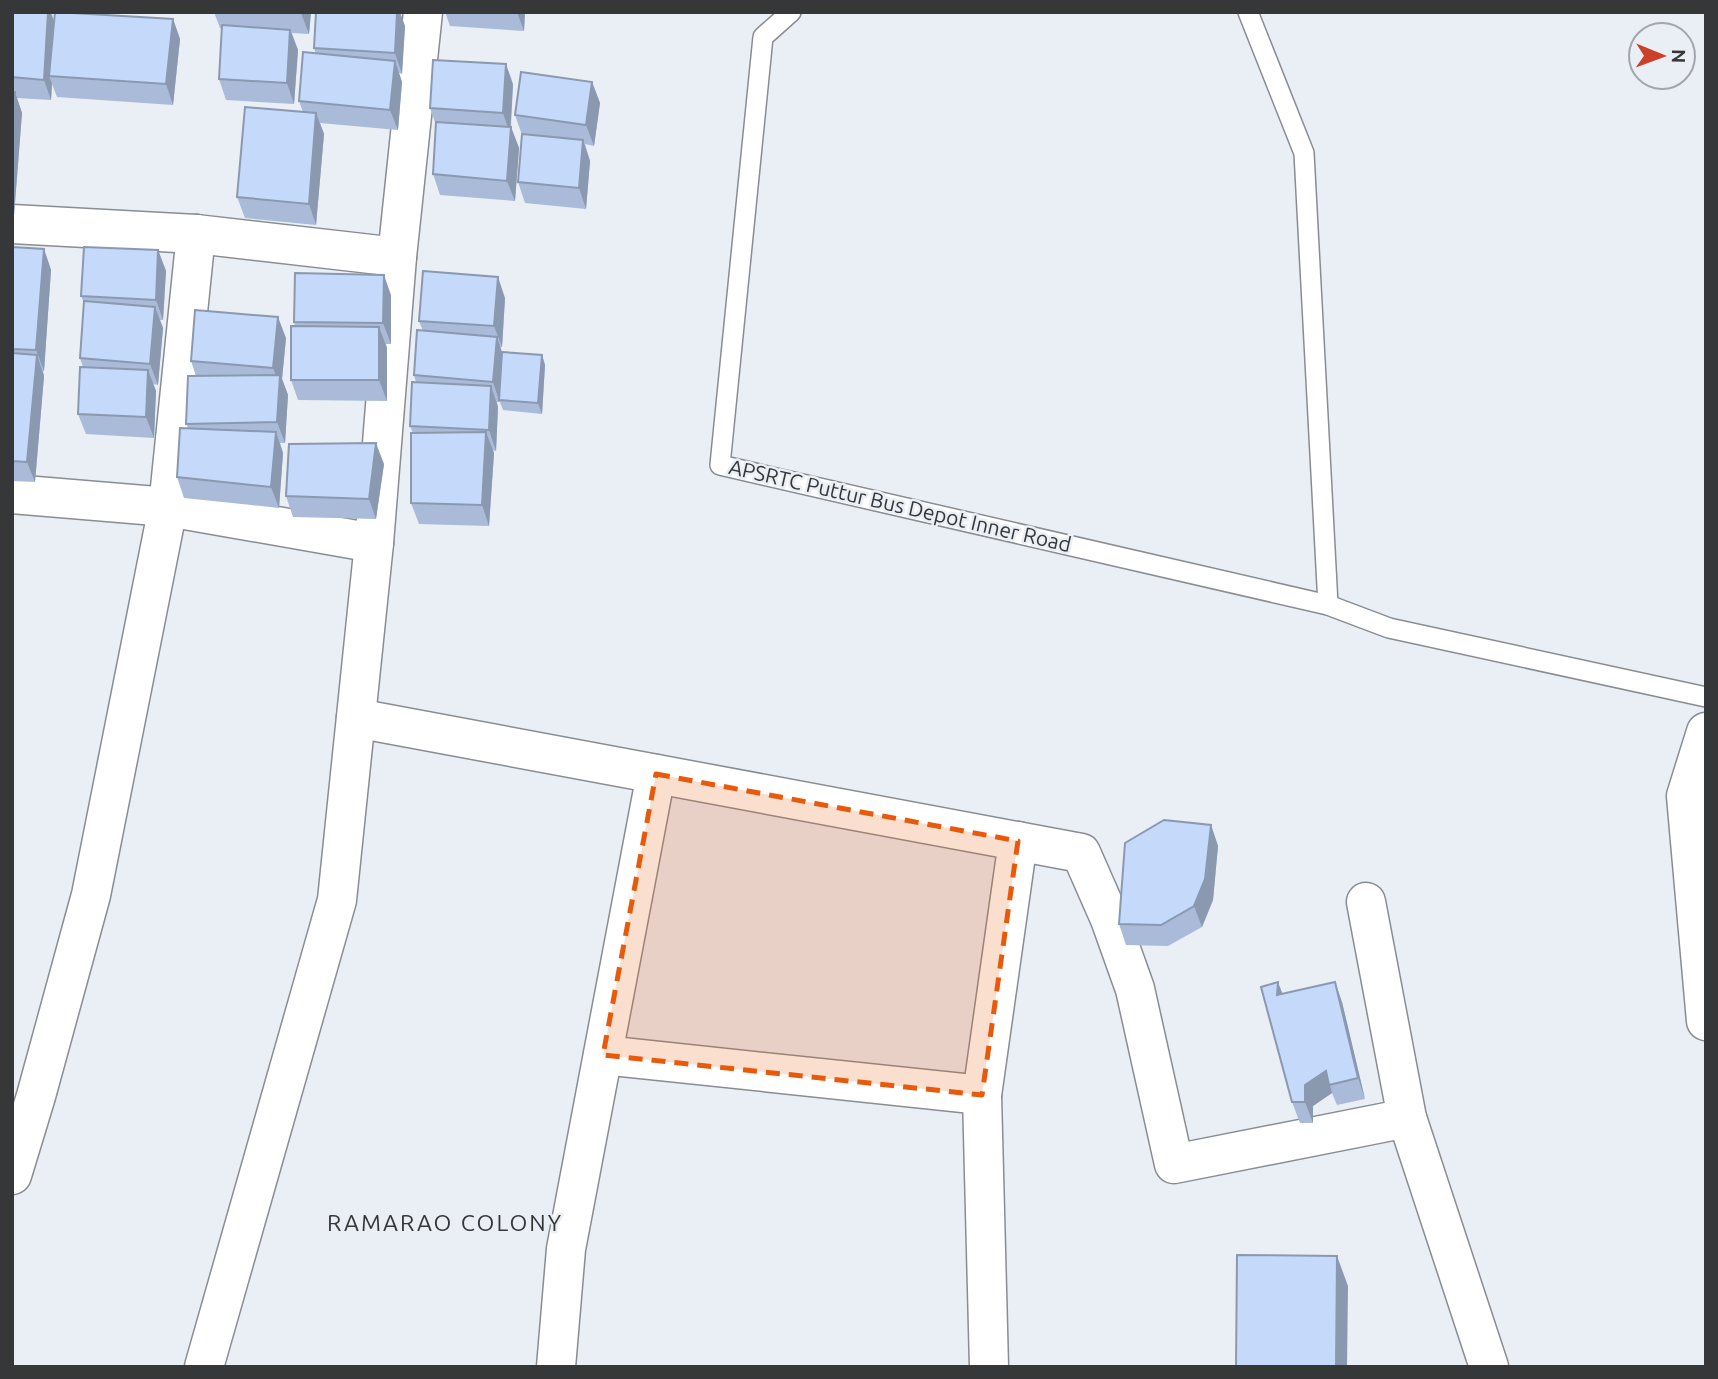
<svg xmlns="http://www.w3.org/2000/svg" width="1718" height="1379" font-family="Ubuntu,sans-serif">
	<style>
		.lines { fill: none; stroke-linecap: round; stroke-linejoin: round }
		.service-casing { stroke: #898d92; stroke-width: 22 }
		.minor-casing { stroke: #898d92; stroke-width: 41 }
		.service { stroke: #fff; stroke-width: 19 }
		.minor { stroke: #fff; stroke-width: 38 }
		.wall { fill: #a9bbd8 }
		.shaded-wall { fill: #8a99b0 }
		.building { fill: #c5dafb; stroke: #8a99b0; stroke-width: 2 }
		.marked { fill: #e8590c; fill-opacity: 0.2; stroke: #e8590c; stroke-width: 5; stroke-dasharray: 14 9; stroke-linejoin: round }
		.labels { text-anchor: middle; stroke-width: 5; stroke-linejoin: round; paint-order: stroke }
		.street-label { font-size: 21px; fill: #353739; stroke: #eaeef5 }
		.neighbourhood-label { font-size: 23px; letter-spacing: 2px; fill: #353739; stroke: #eaeef5 }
	</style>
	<rect width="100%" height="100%" fill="#eaeef5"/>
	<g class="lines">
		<g class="service-casing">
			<g id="service">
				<polyline points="791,12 763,37 720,465 1328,605"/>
				<polyline points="1248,12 1304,153 1328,605 1389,628 1706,697"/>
			</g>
		</g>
		<g class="minor-casing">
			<g id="minor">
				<polyline points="12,224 196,234 397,257"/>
				<polyline points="12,494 168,507 374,543"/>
				<polyline points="356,718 1081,853 1110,919 1135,989 1174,1164 1407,1118"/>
				<polyline points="1706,732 1686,796 1706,1021"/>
				<polyline points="1366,902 1407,1118 1489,1367"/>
				<polyline points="603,1055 982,1095"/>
				<polyline points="12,1175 36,1096 91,895 168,507 196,234"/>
				<polyline points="204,1367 337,900 374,543 397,257 423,12"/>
				<polyline points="556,1367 566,1249 656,774"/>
				<polyline points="989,1367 982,1095 1018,841"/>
			</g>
		</g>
		<use href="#service" class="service"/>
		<use href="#minor" class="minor"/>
	</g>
	<g class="wall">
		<polygon points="12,12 54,23 173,19 180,39 173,105 57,97 52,84 51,100 17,98 22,113 14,215 12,214"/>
		<polygon points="214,12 311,12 309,34 292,33 298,50 294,104 226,100 219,79 222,29 220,28"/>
		<polygon points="445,12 525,12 524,31 450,26"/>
		<polygon points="405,26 402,74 399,73 402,82 398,130 320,123 324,134 316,225 245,218 237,197 303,112 299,101 316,54 314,48"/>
		<polygon points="592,82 600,103 594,146 585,144 590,161 586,209 525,203 518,182 522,135 515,115"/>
		<polygon points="513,84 511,127 519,148 515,201 440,195 433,174 436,125 430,108"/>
		<polygon points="12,247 44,249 51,270 44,371 43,371 44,376 35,482 12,481"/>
		<polygon points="158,250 166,271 163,320 160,320 163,328 158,385 153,384 156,391 154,438 86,434 78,414 83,367 80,358 84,303 81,296"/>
		<polygon points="391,295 391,344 386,344 387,348 387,401 298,400 291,380 295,326 294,322"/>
		<polygon points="505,298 502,347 500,347 502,353 542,355 545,365 542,414 503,410 500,402 497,402 498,407 496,451 493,450 494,453 489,526 419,524 411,503 413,433 410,426 416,382 414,375 423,331 419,321"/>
		<polygon points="286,338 282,379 288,395 285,443 280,443 283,453 279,508 184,498 177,477 188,428 186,424 196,376 191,361"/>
		<polygon points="384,464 376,519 293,517 286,496"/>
		<polygon points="1211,825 1218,846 1213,900 1202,927 1168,946 1126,945 1119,924"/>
		<polygon points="1283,994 1342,1002 1365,1099 1337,1105 1332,1093 1313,1106 1313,1123 1300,1123 1292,1102"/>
	</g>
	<g class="shaded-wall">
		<polygon points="48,12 51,12 56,28 49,76 52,84 51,100 44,80"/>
		<polygon points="301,12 311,12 309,34 301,13"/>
		<polygon points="397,12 400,12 405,26 402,74 395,53"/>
		<polygon points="517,12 525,12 524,31"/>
		<polygon points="173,19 180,39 173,105 166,84"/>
		<polygon points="290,30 298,50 294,104 287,83"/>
		<polygon points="395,61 402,82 398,130 390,110"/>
		<polygon points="506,64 513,84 510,134 503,113"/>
		<polygon points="592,82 600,103 594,146 586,125"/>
		<polygon points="15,92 22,113 14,215 12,209 12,123"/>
		<polygon points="316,113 324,134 316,225 309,204"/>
		<polygon points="511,127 519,148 515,201 507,181"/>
		<polygon points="583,140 590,161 586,209 579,188"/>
		<polygon points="44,249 51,270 44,371 36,350"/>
		<polygon points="158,250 166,271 163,320 156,300"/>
		<polygon points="384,275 391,295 391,344 383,323"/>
		<polygon points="498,277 505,298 502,347 494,326"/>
		<polygon points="155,307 163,328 158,385 150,364"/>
		<polygon points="278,317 286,338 282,379 288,395 285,443 277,422 280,385 273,368"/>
		<polygon points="379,327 387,348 387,401 379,380"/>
		<polygon points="497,337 504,358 499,400 493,382"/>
		<polygon points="37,355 44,376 35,482 27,462"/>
		<polygon points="542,355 545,365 542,414 538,403"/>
		<polygon points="148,370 156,391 154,438 146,417"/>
		<polygon points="491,386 498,407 496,451 489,430"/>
		<polygon points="276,432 283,453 279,508 271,487"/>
		<polygon points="486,432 494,453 489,526 482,505"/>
		<polygon points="376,443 384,464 376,519 369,499"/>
		<polygon points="1211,825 1218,846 1213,900 1202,927 1194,906"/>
		<polygon points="1278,982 1286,1003 1277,995"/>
		<polygon points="1335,982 1342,1002 1365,1099 1358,1078"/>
		<polygon points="1326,1071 1332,1093 1313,1106 1313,1123 1305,1102 1305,1085"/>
		<polygon points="1337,1256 1348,1286 1347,1367 1336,1367"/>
	</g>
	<g class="building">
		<polygon points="12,12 48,12 44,80 12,77"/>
		<polygon points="55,12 173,19 166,84 49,76"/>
		<polygon points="316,12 397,12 395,53 314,48"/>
		<polygon points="222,25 290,30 287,83 219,79"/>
		<polygon points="303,52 395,61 390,110 299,101"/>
		<polygon points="433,60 506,64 503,113 430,108"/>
		<polygon points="521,72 592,82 586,125 515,115"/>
		<polygon points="12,92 15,92 12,123"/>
		<polygon points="245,107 316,113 309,204 237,197"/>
		<polygon points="436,122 511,127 507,181 433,174"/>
		<polygon points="522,134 583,140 579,188 518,182"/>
		<polygon points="12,247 44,249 36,350 12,349"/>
		<polygon points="84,247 158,250 156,300 81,296"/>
		<polygon points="423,271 498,277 494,326 419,321"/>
		<polygon points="295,273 384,275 383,323 294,322"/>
		<polygon points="84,301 155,307 150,364 80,358"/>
		<polygon points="195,310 278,317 273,368 191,361"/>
		<polygon points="291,326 379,327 379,380 291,380"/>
		<polygon points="417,330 497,337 493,382 414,375"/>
		<polygon points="502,352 542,355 538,403 499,400"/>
		<polygon points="12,353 37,355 27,462 12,461"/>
		<polygon points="80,367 148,370 146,417 78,414"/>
		<polygon points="280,375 277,422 186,424 188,376"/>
		<polygon points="412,382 491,386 489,430 410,426"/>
		<polygon points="180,428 276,432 271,487 177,477"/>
		<polygon points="486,432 482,505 411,503 411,433"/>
		<polygon points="376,443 369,499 286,496 289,444"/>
		<polygon points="1164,820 1211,825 1205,879 1194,906 1161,925 1119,924 1125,843"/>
		<polygon points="1278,982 1277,995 1335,982 1358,1078 1329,1085 1326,1071 1305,1085 1305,1102 1292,1102 1261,987"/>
		<polygon points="1237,1255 1337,1256 1336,1367 1236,1367"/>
	</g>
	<path class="marked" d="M656,774L1018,841L982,1095L603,1055Z"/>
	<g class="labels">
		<g class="street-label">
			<text transform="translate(900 506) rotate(13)" y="7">APSRTC Puttur Bus Depot Inner Road</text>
		</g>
		<g class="neighbourhood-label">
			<text x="445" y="1231">RAMARAO COLONY</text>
		</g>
	</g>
	<rect width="1718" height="1379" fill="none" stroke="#353739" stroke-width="28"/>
	<g transform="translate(1662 56) rotate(91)"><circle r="33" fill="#eaeef5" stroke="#a2a5aa" stroke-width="2"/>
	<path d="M0-5L12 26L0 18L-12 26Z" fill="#cb4028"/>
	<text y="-10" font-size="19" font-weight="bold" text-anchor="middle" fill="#353739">N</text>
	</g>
</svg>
